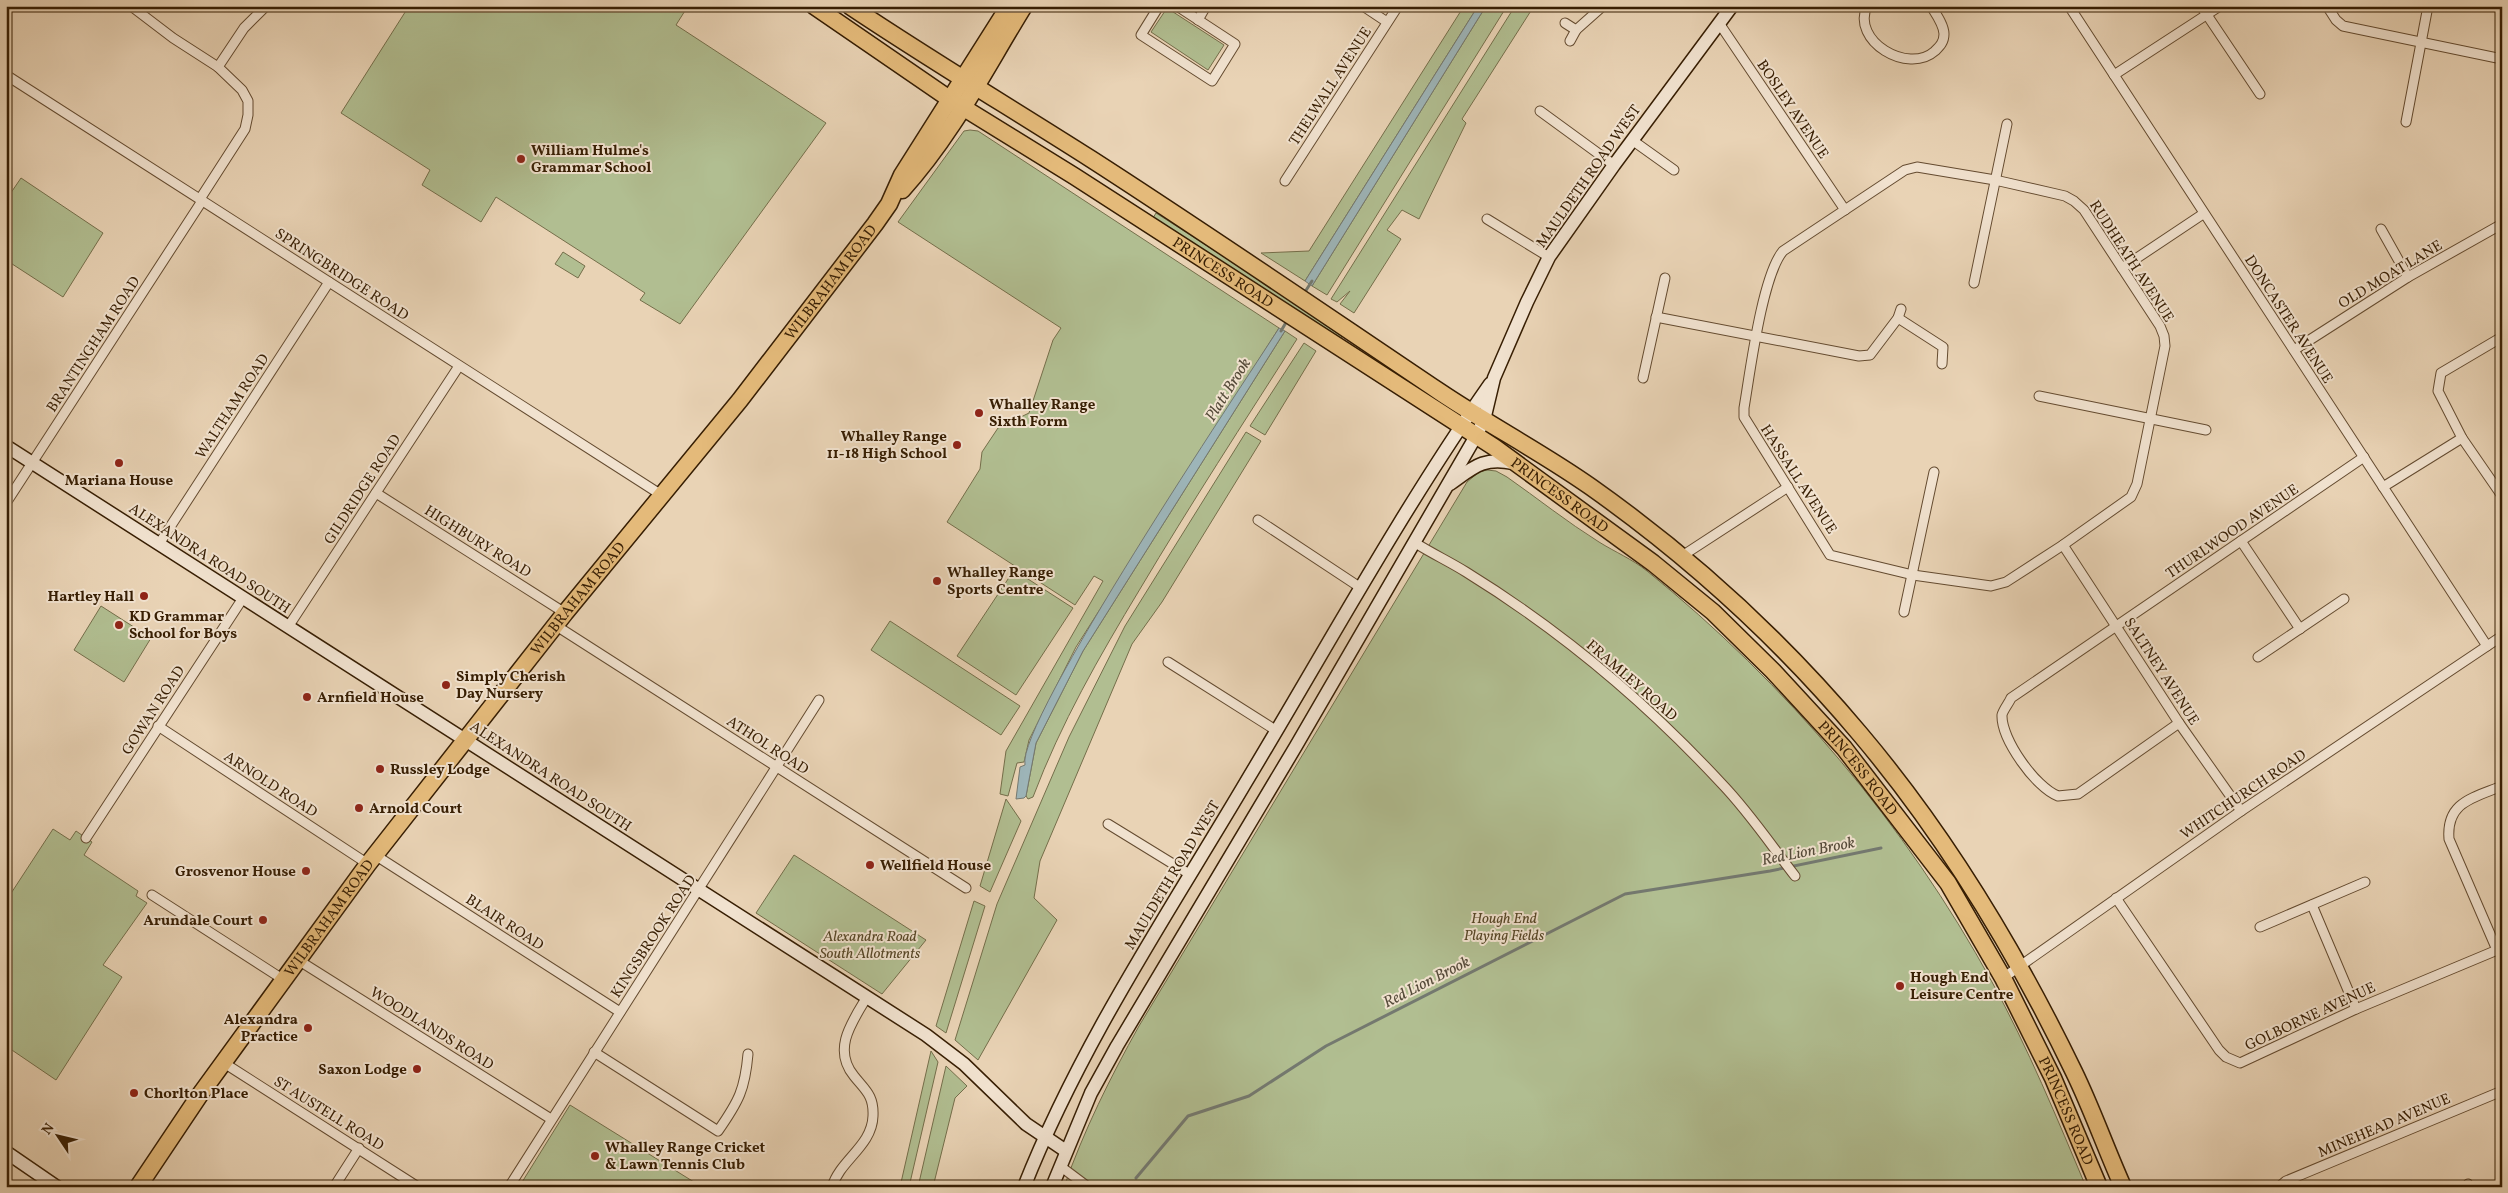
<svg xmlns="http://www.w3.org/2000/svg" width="2508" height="1193" font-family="Vollkorn,serif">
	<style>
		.green { fill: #b1be91; stroke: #746e4a }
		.water { fill: #9db5b9; stroke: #747970 }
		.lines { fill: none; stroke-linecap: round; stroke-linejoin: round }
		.stream { stroke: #747970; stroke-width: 3 }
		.street-casing { stroke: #644b30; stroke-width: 11 }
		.secondary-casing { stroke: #371e03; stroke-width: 15 }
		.highway-casing { stroke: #371e03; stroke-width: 19 }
		.street { stroke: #f1e2cf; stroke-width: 9 }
		.secondary { stroke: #f1e2cf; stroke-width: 12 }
		.highway { stroke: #e4ba7a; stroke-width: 16 }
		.poi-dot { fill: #8f2418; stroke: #f1e2cf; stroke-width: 2 }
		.labels { text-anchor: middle; stroke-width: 4; stroke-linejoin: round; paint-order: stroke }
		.street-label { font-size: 15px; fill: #371e03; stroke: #f1e2cf }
		.poi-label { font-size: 15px; font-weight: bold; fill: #371e03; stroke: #f1e2cf; text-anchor: start }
		.park-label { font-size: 15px; font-style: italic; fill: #564626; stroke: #f1e2cf }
		.water-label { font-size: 16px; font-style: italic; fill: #564b3a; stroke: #f1e2cf }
	</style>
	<rect width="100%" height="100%" fill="#e9d3b5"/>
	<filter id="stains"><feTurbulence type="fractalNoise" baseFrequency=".004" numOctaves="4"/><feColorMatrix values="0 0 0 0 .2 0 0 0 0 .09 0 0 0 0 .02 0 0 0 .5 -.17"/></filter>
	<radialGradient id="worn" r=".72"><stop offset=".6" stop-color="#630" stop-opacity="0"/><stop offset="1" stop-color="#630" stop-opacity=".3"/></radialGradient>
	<g class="green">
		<polygon points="409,6 688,6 676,25 826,123 680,324 640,300 645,293 496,197 481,222 422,185 430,170 341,113"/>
		<polygon points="1464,6 1478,6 1305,281 1261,253 1309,251"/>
		<polygon points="1486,6 1507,6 1327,295 1312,286"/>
		<polygon points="1515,6 1534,6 1462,119 1466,123 1419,219 1402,210 1387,230 1401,239 1354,313 1340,304 1350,291 1337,302 1331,299"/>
		<polygon points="1167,8 1224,45 1208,70 1151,32"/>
		<polygon points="970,130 978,131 1279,328 1076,647 1029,740 1024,762 1017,763 1008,796 1000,794 1006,751 1103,581 1094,576 1075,605 947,522 980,469 982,452 998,428 1029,413 1053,340 1061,328 898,222 964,131"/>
		<polygon points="21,178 103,233 63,297 6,260 6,200"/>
		<polygon points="1156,213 1344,334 1340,339 1153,218"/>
		<polygon points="563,252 585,266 578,278 555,264"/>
		<path d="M1285,331L1297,339C1244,422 1190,505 1140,589C1099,657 1061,723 1033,797L1028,799L1026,796L1036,743L1083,651Z"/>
		<polygon points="1304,343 1316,351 1265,435 1250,426"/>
		<polygon points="1246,432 1261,441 1162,602 1132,644 1040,861 1034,898 1057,920 978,1060 955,1040 997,904 1069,737 1125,626"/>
		<path d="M1487,470L1496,471L1507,477C1537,498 1567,522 1599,542C1615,552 1632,559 1647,571C1786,683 1906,825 1992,982C2028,1048 2057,1118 2086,1187H1064C1084,1130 1110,1078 1139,1026L1467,482L1479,472Z"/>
		<polygon points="1014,570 1073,608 1016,695 957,656"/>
		<polygon points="101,606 151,638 124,682 74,650"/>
		<polygon points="890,621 1020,706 1001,735 871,650"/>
		<polygon points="1006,799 1021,821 990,892 980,886"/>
		<polygon points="53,829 70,840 76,831 92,842 84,855 138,891 136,896 147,903 103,965 122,977 56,1080 6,1046 6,901"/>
		<polygon points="794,855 926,940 882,994 756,913"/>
		<polygon points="974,901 985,906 946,1033 936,1026"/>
		<polygon points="931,1051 938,1062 909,1187 900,1187"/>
		<polygon points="946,1066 967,1086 955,1098 933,1187 918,1187"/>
		<polygon points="570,1105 702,1187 519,1187"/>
	</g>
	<g class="water">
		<polygon points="1478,6 1486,6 1312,286 1305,281"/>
		<path d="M1279,328L1285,331L1083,651L1036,743L1026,796L1024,798L1016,799L1020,767L1025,765C1016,722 1242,386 1279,328Z"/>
	</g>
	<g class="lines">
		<g class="stream">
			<polyline points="1303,295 1312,281"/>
			<polyline points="1281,331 1288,319"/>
			<polyline points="1136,1178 1188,1116 1249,1096 1326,1046 1625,894 1770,871 1881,848"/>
		</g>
		<g class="street-casing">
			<g id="street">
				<polyline points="131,6 173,38 218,67 242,90 248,101 248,115 245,129 200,199"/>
				<polyline points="1159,6 1141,35 1212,81 1235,44 1177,6"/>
				<polyline points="1363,6 1387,22"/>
				<path d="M1867,6C1851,41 1908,75 1935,51C1940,46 1944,42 1944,34C1944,25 1936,14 1931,6"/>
				<polyline points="2069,6 2487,646"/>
				<polyline points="2201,6 2260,94"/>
				<polyline points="2327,6 2336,20 2343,26 2502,59"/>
				<polyline points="1198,20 1206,6"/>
				<polyline points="1565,23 1576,30"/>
				<polyline points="1719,23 1845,210"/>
				<polyline points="1570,41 1576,30 1603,6"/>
				<polyline points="218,67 244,28 266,6"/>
				<polyline points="6,75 663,496"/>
				<polyline points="2114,75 2220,6"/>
				<polyline points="1540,111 1614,165"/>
				<polyline points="2406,122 2428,6"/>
				<polyline points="1632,140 1674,170"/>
				<path d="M1917,167L1995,180L2065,196L2074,201L2084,210L2160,326L2164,336L2165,346L2137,484L2131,497L2063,545L2006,582L1991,586L1913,575L1830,555L1744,417V408C1750,373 1762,276 1783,251L1905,170Z"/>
				<polyline points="1285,181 1398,6"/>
				<polyline points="1487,219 1549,257"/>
				<polyline points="2381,229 2408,277"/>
				<polyline points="2122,268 2203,214"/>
				<polyline points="1974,283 2007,124"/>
				<polyline points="1656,317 1859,356 1870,355 1898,318 1901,309"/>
				<polyline points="1898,318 1943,347 1942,364"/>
				<polyline points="2294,350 2408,277 2502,224"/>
				<polyline points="1643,378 1665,278"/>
				<polyline points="2039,396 2206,430"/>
				<polyline points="2462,438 2502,496"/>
				<polyline points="2383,487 2462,438 2438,391 2441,373 2502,337"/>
				<polyline points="376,493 565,613"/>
				<polyline points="6,503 202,201"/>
				<polyline points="1258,520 1361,588"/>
				<polyline points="2241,541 2300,629"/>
				<polyline points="159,544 329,282"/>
				<path d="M1417,544C1433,554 1450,562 1466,572C1560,630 1647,703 1722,784C1749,812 1771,845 1795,876"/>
				<polyline points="2063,545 2179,723 2241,811"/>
				<polyline points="1682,556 1788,487"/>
				<polyline points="1904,612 1934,472"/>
				<polyline points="555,625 966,888"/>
				<polyline points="288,627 459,366"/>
				<polyline points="2258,657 2344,599"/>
				<polyline points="1168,662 1277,731"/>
				<path d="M2179,723L2078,794L2058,796C2036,788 2001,739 2002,715C2003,710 2009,703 2011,698L2364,457"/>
				<polyline points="158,726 368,864"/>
				<polyline points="1108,824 1191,875"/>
				<polyline points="86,838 243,598"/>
				<polyline points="375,855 620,1012"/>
				<polyline points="152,895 284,980"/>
				<polyline points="2116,898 2219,1050 2226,1057 2240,1063 2356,1009 2502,948"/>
				<polyline points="2312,905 2356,1009"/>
				<polyline points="2260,927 2365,882"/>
				<path d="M2497,950L2449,839C2446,802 2473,798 2502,786"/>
				<polyline points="298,960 551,1119"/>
				<polyline points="2003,978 2241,811 2502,636"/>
				<path d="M594,1052L718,1131C739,1101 745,1089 748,1054"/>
				<polyline points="224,1063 418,1187"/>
				<polyline points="1060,1166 1088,1187"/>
				<polyline points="2468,1184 2470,1187"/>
				<polyline points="334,1187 359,1148"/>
				<polyline points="509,1187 819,700"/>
				<path d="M832,1187C840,1160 872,1146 873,1116C874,1095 865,1090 854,1076C832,1049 852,1022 867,997"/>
				<polyline points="2279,1187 2286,1181 2502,1091"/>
			</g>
		</g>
		<g class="secondary-casing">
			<g id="secondary">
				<polyline points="6,446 926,1035 964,1064 1026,1124 1066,1151"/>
				<path d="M1450,484C1474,467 1483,457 1513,463"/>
				<polyline points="6,1152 57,1187"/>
				<path d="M1024,1187C1081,1043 1168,914 1246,782C1326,649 1401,511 1490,384"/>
				<polyline points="1052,1187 1091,1093 1117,1046 1296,746 1476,436 1484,420 1494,378 1527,302 1549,257 1614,165 1732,6"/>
			</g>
		</g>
		<g class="highway-casing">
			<g id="highway">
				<path id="s1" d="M814,6L951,100L1074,176L1494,447L1653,563L1713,612L1773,671L1844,748L1948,883L2003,978L2053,1078L2099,1187"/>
				<path d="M850,6C929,59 1011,108 1091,159C1209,235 1324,314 1440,392C1489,425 1543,453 1591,487C1690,557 1782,641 1860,734C1947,837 2015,950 2074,1072C2092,1109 2106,1149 2123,1187"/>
				<path d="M902,190C952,135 985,69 1024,6"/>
				<path id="s2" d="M138,1187L199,1096L368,864L565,613L740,400L875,224L889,204L902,175L1009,6"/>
			</g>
		</g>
		<use href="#street" class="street"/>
		<use href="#secondary" class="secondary"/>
		<use href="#highway" class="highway"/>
	</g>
	<g class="poi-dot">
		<circle cx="521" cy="159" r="5"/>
		<circle cx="979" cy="413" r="5"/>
		<circle cx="957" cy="445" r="5"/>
		<circle cx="119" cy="463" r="5"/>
		<circle cx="937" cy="581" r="5"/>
		<circle cx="144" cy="596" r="5"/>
		<circle cx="119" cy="625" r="5"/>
		<circle cx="446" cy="685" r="5"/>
		<circle cx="307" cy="697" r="5"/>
		<circle cx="380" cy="769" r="5"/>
		<circle cx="359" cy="808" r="5"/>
		<circle cx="870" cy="865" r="5"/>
		<circle cx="306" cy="871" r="5"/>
		<circle cx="263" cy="920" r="5"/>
		<circle cx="1900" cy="986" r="5"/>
		<circle cx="308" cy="1028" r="5"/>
		<circle cx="417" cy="1069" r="5"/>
		<circle cx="134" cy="1093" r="5"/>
		<circle cx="595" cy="1156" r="5"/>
	</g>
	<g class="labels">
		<g class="street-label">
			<text transform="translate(1330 86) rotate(-57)" y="5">THELWALL AVENUE</text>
			<text transform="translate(1793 109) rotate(56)" y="5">BOSLEY AVENUE</text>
			<text transform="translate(1588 176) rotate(-55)" y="5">MAULDETH ROAD WEST</text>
			<text transform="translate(2132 261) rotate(57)" y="5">RUDHEATH AVENUE</text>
			<text dy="5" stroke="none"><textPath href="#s1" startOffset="488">PRINCESS ROAD</textPath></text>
			<text transform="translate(342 274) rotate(33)" y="5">SPRINGBRIDGE ROAD</text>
			<text transform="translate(2390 274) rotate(-31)" y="5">OLD MOAT LANE</text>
			<text dy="5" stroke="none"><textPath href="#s2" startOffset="1140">WILBRAHAM ROAD</textPath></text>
			<text transform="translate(2289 319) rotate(57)" y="5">DONCASTER AVENUE</text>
			<text transform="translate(93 344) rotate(-57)" y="5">BRANTINGHAM ROAD</text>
			<text transform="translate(232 406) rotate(-57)" y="5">WALTHAM ROAD</text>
			<text transform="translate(1799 479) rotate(57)" y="5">HASSALL AVENUE</text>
			<text transform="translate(362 489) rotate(-57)" y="5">GILDRIDGE ROAD</text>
			<text dy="5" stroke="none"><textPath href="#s1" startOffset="892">PRINCESS ROAD</textPath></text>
			<text transform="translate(2232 531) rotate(-34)" y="5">THURLWOOD AVENUE</text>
			<text transform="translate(478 541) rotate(32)" y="5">HIGHBURY ROAD</text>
			<text transform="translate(210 558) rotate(33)" y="5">ALEXANDRA ROAD SOUTH</text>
			<text dy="5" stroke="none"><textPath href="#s2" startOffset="735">WILBRAHAM ROAD</textPath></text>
			<text transform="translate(2162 671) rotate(57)" y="5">SALTNEY AVENUE</text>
			<text transform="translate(1632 680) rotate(41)" y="5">FRAMLEY ROAD</text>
			<text transform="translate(153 710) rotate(-57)" y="5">GOWAN ROAD</text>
			<text transform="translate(768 745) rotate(33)" y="5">ATHOL ROAD</text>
			<text dy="5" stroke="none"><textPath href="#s1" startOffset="1298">PRINCESS ROAD</textPath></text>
			<text transform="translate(551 776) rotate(33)" y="5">ALEXANDRA ROAD SOUTH</text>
			<text transform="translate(271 784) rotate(33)" y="5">ARNOLD ROAD</text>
			<text transform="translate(2243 794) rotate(-34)" y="5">WHITCHURCH ROAD</text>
			<text transform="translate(1172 875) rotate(-59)" y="5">MAULDETH ROAD WEST</text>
			<text dy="5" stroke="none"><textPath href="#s2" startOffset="330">WILBRAHAM ROAD</textPath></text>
			<text transform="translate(505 922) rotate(33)" y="5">BLAIR ROAD</text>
			<text transform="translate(653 936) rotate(-57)" y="5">KINGSBROOK ROAD</text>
			<text transform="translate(2310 1016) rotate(-25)" y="5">GOLBORNE AVENUE</text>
			<text transform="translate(432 1028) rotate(32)" y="5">WOODLANDS ROAD</text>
			<text dy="5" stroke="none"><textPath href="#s1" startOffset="1701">PRINCESS ROAD</textPath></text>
			<text transform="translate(329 1113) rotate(32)" y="5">ST AUSTELL ROAD</text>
			<text transform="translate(2384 1125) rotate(-23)" y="5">MINEHEAD AVENUE</text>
		</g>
		<g class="poi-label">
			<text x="531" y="155">William Hulme's<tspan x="531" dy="17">Grammar School</tspan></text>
			<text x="989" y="409">Whalley Range<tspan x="989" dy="17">Sixth Form</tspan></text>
			<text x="947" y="441" text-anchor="end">Whalley Range<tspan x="947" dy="17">11-18 High School</tspan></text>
			<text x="119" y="485" text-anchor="middle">Mariana House</text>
			<text x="947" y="577">Whalley Range<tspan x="947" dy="17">Sports Centre</tspan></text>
			<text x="134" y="601" text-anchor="end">Hartley Hall</text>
			<text x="129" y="621">KD Grammar<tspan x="129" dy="17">School for Boys</tspan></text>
			<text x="456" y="681">Simply Cherish<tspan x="456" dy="17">Day Nursery</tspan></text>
			<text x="317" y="702">Arnfield House</text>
			<text x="390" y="774">Russley Lodge</text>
			<text x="369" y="813">Arnold Court</text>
			<text x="880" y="870">Wellfield House</text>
			<text x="296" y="876" text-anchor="end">Grosvenor House</text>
			<text x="253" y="925" text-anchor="end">Arundale Court</text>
			<text x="1910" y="982">Hough End<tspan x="1910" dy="17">Leisure Centre</tspan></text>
			<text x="298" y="1024" text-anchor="end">Alexandra<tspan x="298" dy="17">Practice</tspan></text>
			<text x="407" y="1074" text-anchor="end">Saxon Lodge</text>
			<text x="144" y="1098">Chorlton Place</text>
			<text x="605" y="1152">Whalley Range Cricket<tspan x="605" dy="17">&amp; Lawn Tennis Club</tspan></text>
		</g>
		<g class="park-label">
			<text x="1504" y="923">Hough End<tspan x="1504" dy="17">Playing Fields</tspan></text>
			<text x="870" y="941">Alexandra Road<tspan x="870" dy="17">South Allotments</tspan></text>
		</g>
		<g class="water-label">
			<text transform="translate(1227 389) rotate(-58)" y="6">Platt Brook</text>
			<text transform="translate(1808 850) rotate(-11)" y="6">Red Lion Brook</text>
			<text transform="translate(1426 981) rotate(-27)" y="6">Red Lion Brook</text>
		</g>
	</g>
	<rect width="2508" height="1193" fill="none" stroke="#e9d3b5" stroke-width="25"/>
	<rect x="8" y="8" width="2493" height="1178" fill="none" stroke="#371e03" stroke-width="2.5"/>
	<rect x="12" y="12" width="2483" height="1168" fill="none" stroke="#371e03"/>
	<g transform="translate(58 1136) rotate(305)" stroke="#f1e2cf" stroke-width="4" paint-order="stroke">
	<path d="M0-4L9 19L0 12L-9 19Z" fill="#371e03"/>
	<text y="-8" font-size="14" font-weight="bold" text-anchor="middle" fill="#371e03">N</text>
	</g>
	<rect width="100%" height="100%" filter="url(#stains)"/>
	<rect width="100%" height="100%" fill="url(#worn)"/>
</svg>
